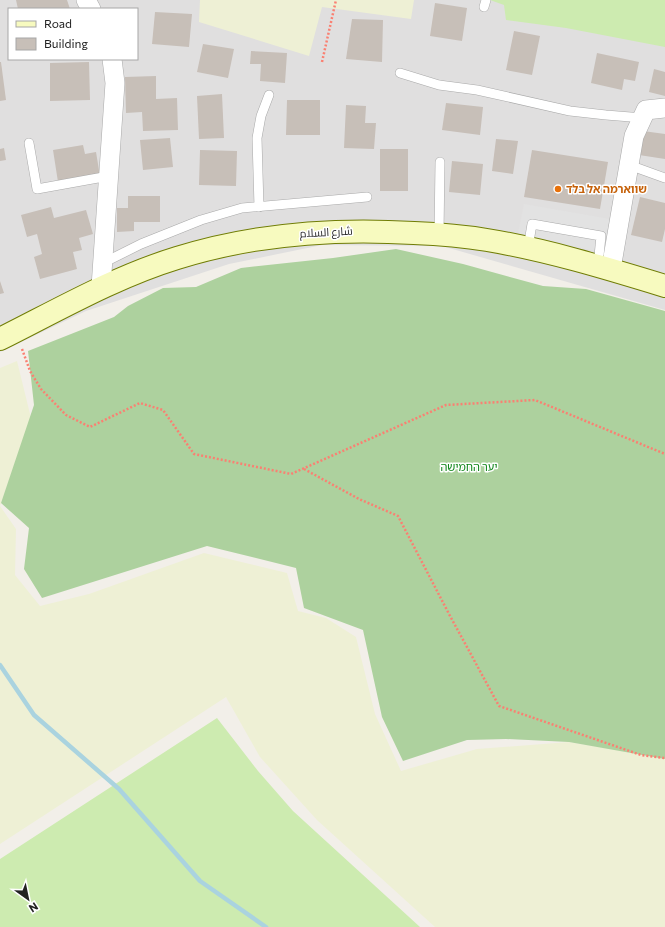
<svg xmlns="http://www.w3.org/2000/svg" width="665" height="927" font-family="Commissioner,Cairo,'Noto Sans Hebrew',sans-serif">
	<style>
		.residential { fill: #e0dfdf; fill-rule: evenodd }
		.farmland { fill: #eef0d5 }
		.grass { fill: #cdebb0 }
		.forest { fill: #add19e }
		.parking { fill: #e2e2e2 }
		.lines { fill: none; stroke-linecap: round; stroke-linejoin: round }
		.stream { stroke: #aad3df; stroke-width: 4.5 }
		.building { fill: #c7bfb8 }
		.service-casing { stroke: #a9a9a9; stroke-width: 10 }
		.minor-casing { stroke: #a9a9a9; stroke-width: 20 }
		.secondary-casing { stroke: #707d05; stroke-width: 24 }
		.path { stroke: #fa8072; stroke-width: 2.5; stroke-dasharray: 2 2; stroke-linecap: butt }
		.service { stroke: #fff; stroke-width: 9 }
		.minor { stroke: #fff; stroke-width: 19 }
		.secondary { stroke: #f7fabf; stroke-width: 22 }
		.food-dot { fill: #e8710a; stroke: #fff; stroke-width: 1.5 }
		.labels { text-anchor: middle; stroke-width: 3; stroke-linejoin: round; paint-order: stroke }
		.food-label { font-size: 11px; font-weight: bold; fill: #c56008; stroke: #fff; text-anchor: start }
		.street-label { font-size: 11px; fill: #222; stroke: #fff }
		.park-label { font-size: 11px; fill: #0c8416; stroke: #fff }
	</style>
	<rect width="100%" height="100%" fill="#f2efe9"/>
	<path class="residential" d="M0,0H665V310L442,246L322,245L229,264L86,311L0,352ZM9,9H137V59H9Z"/>
	<g class="farmland">
		<polygon points="200,0 414,0 411,19 322,7 309,56 199,22"/>
		<polygon points="17,361 31,418 0,506 16,529 15,575 40,606 89,594 204,553 287,573 298,611 326,618 356,637 375,714 401,771 477,749 569,742 665,758 665,927 435,927 317,820 260,757 226,697 0,844 0,368"/>
	</g>
	<g class="grass">
		<polygon points="490,0 665,0 665,47 566,28 506,20 504,5"/>
		<polygon points="217,718 258,771 293,811 420,927 0,927 0,859"/>
	</g>
	<polygon class="forest" points="396,249 463,264 543,286 586,289 665,311 665,759 569,742 506,739 467,740 403,761 382,717 363,630 304,608 296,568 207,546 42,598 24,569 29,528 1,503 34,405 28,351 114,317 128,306 163,288 196,287 241,268 333,258"/>
	<polygon class="parking" points="524,204 610,219 605,253 518,234"/>
	<g class="lines">
		<polyline class="stream" points="0,665 34,715 119,789 200,881 266,927"/>
	</g>
	<g class="building">
		<polygon points="16,0 67,0 70,9 18,9"/>
		<polygon points="435,3 467,8 462,41 430,36"/>
		<polygon points="155,12 192,14 189,47 152,44"/>
		<polygon points="352,19 383,20 382,62 346,59"/>
		<polygon points="514,31 540,36 532,75 506,70"/>
		<polygon points="203,44 234,49 228,78 197,72"/>
		<polygon points="251,51 287,53 285,83 260,81 261,64 250,64"/>
		<polygon points="597,53 639,62 635,81 624,79 622,90 591,83"/>
		<polygon points="0,62 1,62 6,100 0,101"/>
		<polygon points="89,62 90,100 50,101 50,63"/>
		<polygon points="654,69 665,72 665,96 649,92"/>
		<polygon points="156,76 156,99 177,98 178,130 143,131 142,112 126,113 125,77"/>
		<polygon points="222,94 224,138 199,139 197,96"/>
		<polygon points="287,100 320,100 320,135 286,135"/>
		<polygon points="446,103 483,107 480,135 442,130"/>
		<polygon points="346,105 366,106 365,123 376,123 374,149 344,148"/>
		<polygon points="643,131 665,134 665,159 639,155"/>
		<polygon points="170,138 173,167 143,170 140,140"/>
		<polygon points="496,139 518,141 513,174 492,171"/>
		<polygon points="83,145 85,154 96,152 100,176 58,182 53,150"/>
		<polygon points="4,148 6,160 0,161 0,149"/>
		<rect x="380" y="149" width="28" height="42"/>
		<polygon points="200,150 237,151 236,186 199,185"/>
		<polygon points="532,150 608,162 600,209 524,197"/>
		<polygon points="452,161 483,164 480,195 449,192"/>
		<polygon points="128,196 160,196 160,222 134,222 134,231 117,232 117,208 128,208"/>
		<polygon points="640,197 665,203 665,229 662,242 631,235"/>
		<polygon points="51,207 54,218 86,210 93,234 79,238 82,250 73,252 77,269 40,279 34,257 42,254 37,234 27,237 21,215"/>
		<polygon points="0,281 4,293 0,294"/>
	</g>
	<g class="lines">
		<g class="service-casing">
			<g id="service">
				<polyline points="484,7 486,0"/>
				<polyline points="400,73 439,85 477,90 570,111 606,115 643,118"/>
				<polyline points="29,143 37,189 109,176"/>
				<polyline points="629,165 665,178"/>
				<polyline points="259,207 257,138 261,116 269,95"/>
				<polyline points="439,234 440,162"/>
				<polyline points="528,248 532,224 601,236 598,266"/>
				<polyline points="103,263 141,244 201,220 242,208 367,197"/>
			</g>
		</g>
		<g class="minor-casing">
			<g id="minor">
				<polyline points="86,0 91,9"/>
				<polyline points="611,269 634,136 646,110 665,108"/>
				<polyline points="101,287 115,83 112,59"/>
			</g>
		</g>
		<g class="secondary-casing">
			<path id="secondary" d="M0,339C58,310 115,277 177,258C254,234 334,228 414,233C438,234 463,236 487,240C547,250 606,268 665,286"/>
		</g>
		<g class="path">
			<polyline points="322,62 336,0"/>
			<polyline points="22,349 30,371 41,389 66,415 90,427 140,403 163,410 194,454 291,474 446,405 535,400 665,454"/>
			<polyline points="304,469 359,499 398,516 449,614 499,706 641,755 665,758"/>
		</g>
		<use href="#service" class="service"/>
		<use href="#minor" class="minor"/>
		<use href="#secondary" class="secondary"/>
	</g>
	<circle class="food-dot" cx="558" cy="189" r="4"/>
	<g class="labels">
		<g class="food-label">
			<text x="566" y="193">שווארמה אל בלד</text>
		</g>
		<g class="street-label">
			<text transform="translate(326 232) rotate(-3)" y="4">شارع السلام</text>
		</g>
		<g class="park-label">
			<text x="469" y="471">יער החמישה</text>
		</g>
	</g>
	<rect x="8" y="8" width="130" height="52" fill="#ffffff" stroke="#a7a7a7"/>
	<rect x="16" y="21" width="20" height="6" fill="#f7fabf" stroke="#a7a7a7"/>
	<text x="44" y="28" font-size="12" fill="#222222">Road</text>
	<rect x="16" y="38" width="20" height="12" fill="#c7bfb8" stroke="#a7a7a7"/>
	<text x="44" y="48" font-size="12" fill="#222222">Building</text>
	<g transform="translate(28 899) rotate(147)" stroke="#ffffff" stroke-width="3" paint-order="stroke">
	<path d="M0-3L7 15L0 10L-7 15Z" fill="#222222"/>
	<text y="-6" font-size="11" font-weight="bold" text-anchor="middle" fill="#222222">N</text>
	</g>
</svg>
